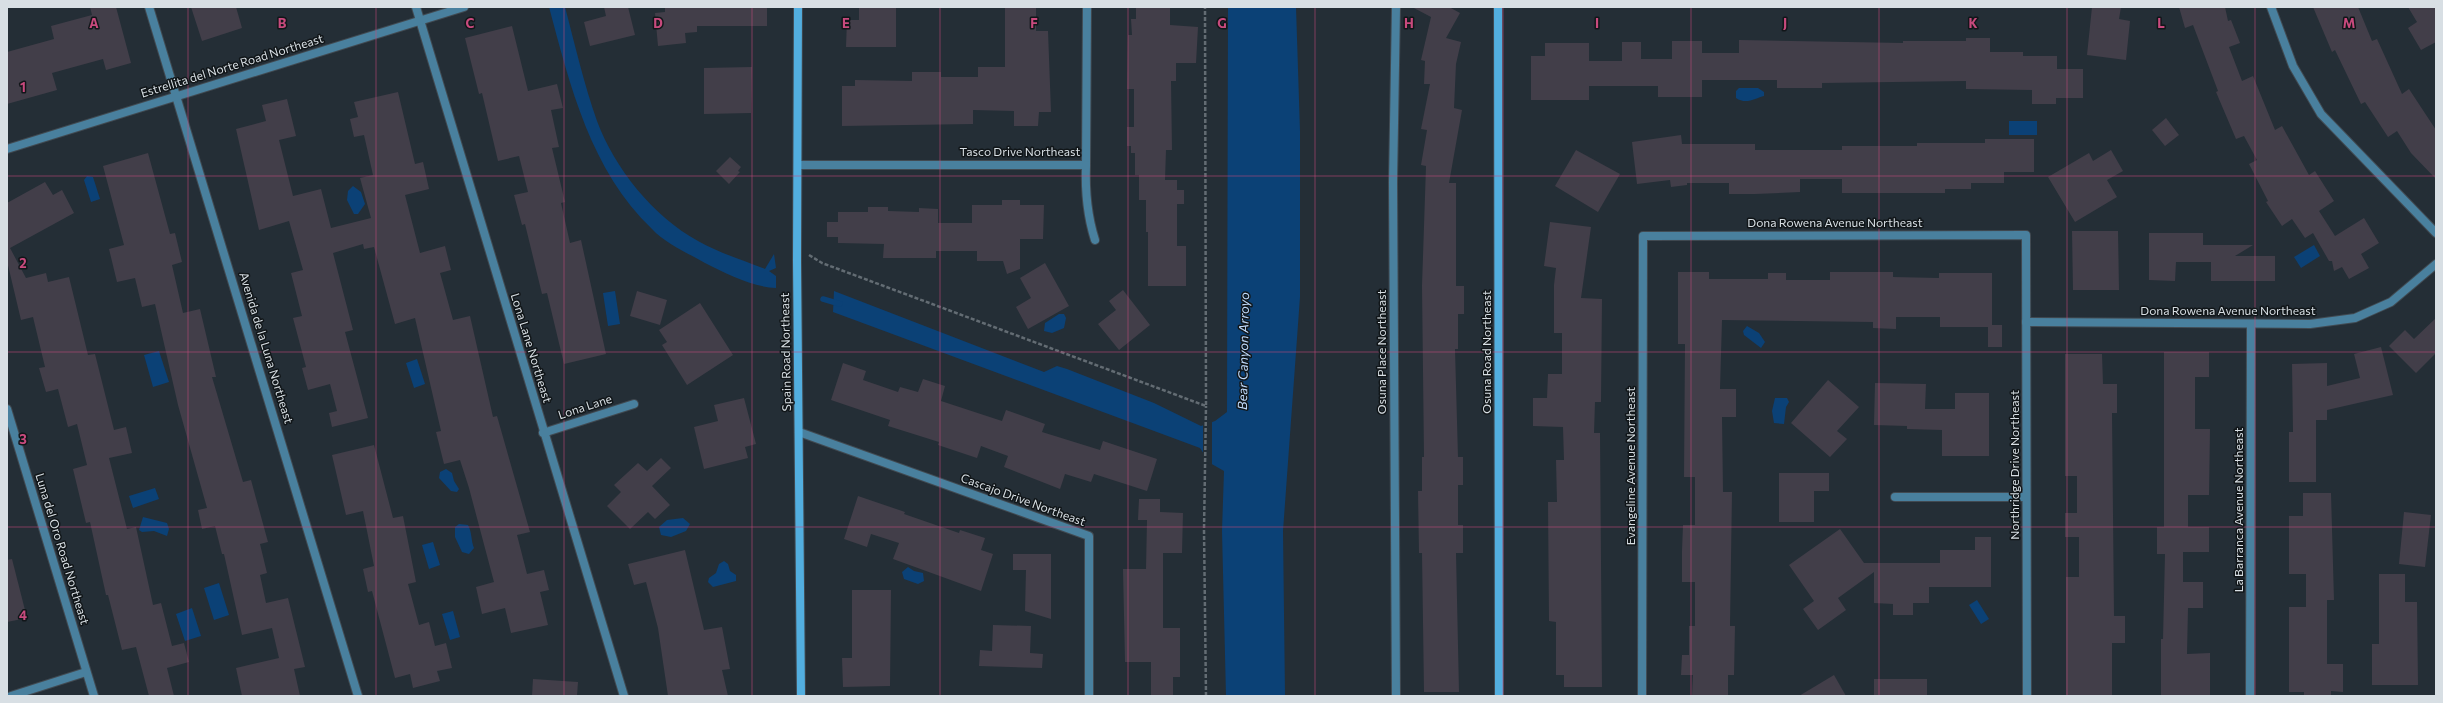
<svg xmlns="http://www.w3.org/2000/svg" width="2443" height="703" font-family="Commissioner,sans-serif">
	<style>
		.water { fill: #0b4176 }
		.pier { fill: #242e36 }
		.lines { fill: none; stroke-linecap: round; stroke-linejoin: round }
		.stream { stroke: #0b4176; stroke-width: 5.5 }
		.building { fill: #423e49 }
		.street-casing { stroke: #414a52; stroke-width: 10 }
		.secondary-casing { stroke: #414a52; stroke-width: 10 }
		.path { stroke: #636c73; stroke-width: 2.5; stroke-dasharray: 4 2; stroke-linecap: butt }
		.street { stroke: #49809e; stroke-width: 8 }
		.secondary { stroke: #52aedf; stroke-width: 8 }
		.grid { fill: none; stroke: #c84a7d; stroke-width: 1; stroke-opacity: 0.55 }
		.labels { text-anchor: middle; stroke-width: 3; stroke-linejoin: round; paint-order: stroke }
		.street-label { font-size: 12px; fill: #d8dfe4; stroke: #111619 }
		.water-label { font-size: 13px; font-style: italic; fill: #bfdafb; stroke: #111619 }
		.grid-label { font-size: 13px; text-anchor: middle; font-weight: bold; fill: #c84a7d; stroke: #111619; stroke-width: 3; stroke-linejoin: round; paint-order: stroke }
	</style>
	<rect width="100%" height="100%" fill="#242e36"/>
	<g class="water">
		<path d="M549,7H565C575,45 584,84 597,121C615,169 653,216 698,241C719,253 743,260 765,269L774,254L776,268L769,271L776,276V288C752,287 727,274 705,263C688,253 666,244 652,229C591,171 570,86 549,7Z"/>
		<polygon points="1228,7 1296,7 1300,131 1300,297 1283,531 1285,696 1226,696 1222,531 1224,471 1210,463 1200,448 833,312 834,291 1044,372 1057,366 1067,369 1154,403 1201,426 1215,421 1227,412"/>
		<path d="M1739,88H1758L1764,92V96C1756,98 1746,105 1736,98V91Z"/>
		<rect x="2009" y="121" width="28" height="14"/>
		<polygon points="87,176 93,177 100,199 91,202 84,180"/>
		<polygon points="353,186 361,192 365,204 358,214 354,214 347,200 348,191"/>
		<polygon points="2314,245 2320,256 2301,268 2294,257"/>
		<polygon points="615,291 620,324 608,326 603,293"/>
		<polygon points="1059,314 1064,314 1066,318 1064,328 1052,333 1044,331 1045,323"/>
		<polygon points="1747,326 1759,333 1765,342 1761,348 1744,335 1743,331"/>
		<polygon points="159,351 169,382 153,387 144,355"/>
		<polygon points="417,359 425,384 414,388 406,363"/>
		<polygon points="1775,398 1787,398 1789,402 1786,407 1784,424 1774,423 1772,411"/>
		<polygon points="446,469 452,473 454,481 459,489 457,492 451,491 439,478 440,472"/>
		<polygon points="155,488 159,499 133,508 129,496"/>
		<polygon points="143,517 167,523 169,529 167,536 154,531 142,532 139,530"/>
		<polygon points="683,518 690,524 686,531 671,537 661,535 659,527 667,520"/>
		<path d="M459,524L468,525C472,532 471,541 474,548L469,554L462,552L455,537V527Z"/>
		<polygon points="433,542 440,565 429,569 422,545"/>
		<polygon points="724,561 728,564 730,571 736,575 736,581 713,587 708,582 709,578 716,573 719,564"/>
		<polygon points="908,567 914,571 923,573 924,581 918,584 904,579 902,572"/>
		<polygon points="219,583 229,615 214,620 204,588"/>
		<polygon points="1977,600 1989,619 1981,624 1969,605"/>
		<polygon points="192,608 201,636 185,641 176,614"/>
		<polygon points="453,611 460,637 450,640 442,614"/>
	</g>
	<polygon class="pier" points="1212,420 1212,465 1210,466 1203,457 1203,423"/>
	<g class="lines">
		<polyline class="stream" points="823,299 840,304"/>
	</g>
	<g class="building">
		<polygon points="90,7 116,7 131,63 106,70 103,59 52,73 57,90 7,104 7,52 54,39 51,26 92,15"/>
		<polygon points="191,7 236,7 242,28 202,41"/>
		<polygon points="604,7 628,7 635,35 590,46 584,22 606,16"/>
		<polygon points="665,7 767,7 767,26 697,26 697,32 685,33 686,43 658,46 655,13 665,12"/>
		<polygon points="859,7 896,7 896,47 846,47 847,20 859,20"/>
		<polygon points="1005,7 1036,7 1036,31 1048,31 1051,112 1039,112 1038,126 1014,126 1014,111 973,110 973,124 842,126 842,86 855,86 855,80 912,81 912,72 941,72 941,77 978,77 978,67 1005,67"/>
		<polygon points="1412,7 1449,7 1460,13 1446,38 1461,42 1456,64 1454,108 1462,110 1449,183 1456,183 1456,286 1464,286 1464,314 1458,314 1458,349 1455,349 1458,457 1463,457 1463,485 1458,485 1458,525 1463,525 1463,553 1456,553 1459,692 1424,692 1422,553 1419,553 1418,491 1422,491 1422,457 1424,457 1422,286 1426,166 1421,165 1427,130 1421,129 1430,84 1424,84 1425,61 1421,60 1431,17"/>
		<polygon points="2092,7 2121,7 2119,19 2130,21 2126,60 2087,55"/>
		<polygon points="2179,7 2225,7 2228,21 2231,20 2240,43 2229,47 2242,81 2253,76 2275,130 2282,126 2309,175 2315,171 2334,201 2319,211 2335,236 2364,218 2379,243 2361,254 2369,268 2349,279 2342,267 2334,271 2332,261 2329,261 2313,233 2305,238 2292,219 2282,226 2266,202 2268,201 2249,164 2257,160 2244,136 2236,139 2216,92 2218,91 2193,25 2185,28"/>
		<polygon points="2313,7 2358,7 2372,41 2377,39 2402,94 2409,89 2436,130 2436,179 2411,153 2397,131 2388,137 2365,102 2361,104 2335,50 2332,52"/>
		<polygon points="2408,7 2436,7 2436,42 2421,50 2408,28 2417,22"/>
		<polygon points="1136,8 1170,8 1170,25 1198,27 1196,63 1176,63 1176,81 1171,81 1172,150 1166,150 1165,180 1177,180 1177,190 1184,190 1184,204 1177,204 1177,246 1186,246 1186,286 1148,286 1148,232 1146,232 1146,200 1139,200 1139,175 1135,175 1135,153 1131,153 1131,146 1127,146 1127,127 1134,127 1134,89 1127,89 1128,35 1132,35 1131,19 1136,19"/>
		<polygon points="512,26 528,91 557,84 563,108 551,110 559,147 552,148 565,202 561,203 570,243 581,240 606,354 564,364 547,293 542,294 525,224 522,225 514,195 528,192 519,156 498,161 482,93 479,94 465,38"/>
		<polygon points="1966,38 1990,38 1990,52 2023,52 2023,56 2057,56 2057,69 2083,69 2083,98 2056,98 2056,104 2032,104 2032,90 1966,89 1966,81 1822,83 1822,88 1777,88 1777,80 1702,80 1702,97 1658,97 1658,86 1589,86 1589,100 1531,100 1531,56 1545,56 1545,43 1589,43 1589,61 1622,61 1622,42 1641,42 1641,59 1672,59 1672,41 1702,41 1702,53 1739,53 1739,40 1903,43 1903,41 1966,41"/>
		<polygon points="752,67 751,113 704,114 704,68"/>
		<polygon points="398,92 415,164 423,162 429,189 405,195 420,253 445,246 451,270 440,273 453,320 470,316 493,417 497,416 530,532 517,535 527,574 544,570 549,590 540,592 548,625 511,633 505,608 482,614 476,587 494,582 469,488 460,460 444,464 436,432 441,431 415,318 395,324 374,247 364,249 363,244 333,253 353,330 345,332 368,418 332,427 329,413 337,411 330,384 308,390 302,368 306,367 293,318 302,316 291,273 303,270 289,221 259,230 236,129 266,121 262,105 287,99 296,136 279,140 293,196 321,189 331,228 371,218 360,178 373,175 364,135 354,137 350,119 358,117 354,102"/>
		<polygon points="2166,118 2179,135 2165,146 2152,130"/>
		<polygon points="1681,135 1682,144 1755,144 1755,150 1842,150 1842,146 1917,146 1917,143 1985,143 1985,139 2034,139 2034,172 2004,172 2004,183 1971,183 1971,189 1945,189 1945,193 1842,193 1842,179 1800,179 1800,192 1755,194 1729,194 1729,183 1687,183 1687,185 1671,187 1670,180 1637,184 1632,142"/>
		<polygon points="1576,150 1620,174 1598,212 1555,186"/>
		<polygon points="2111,150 2123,171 2107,180 2117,197 2075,222 2048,177 2089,153 2093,161"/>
		<polygon points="148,153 170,234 175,233 182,262 172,265 183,313 200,309 216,377 212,377 243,482 251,480 268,542 260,544 267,573 260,575 266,603 288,598 305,667 294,669 300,696 242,696 236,668 279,658 272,628 242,635 224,554 222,554 215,526 202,529 198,510 207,508 178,405 155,304 142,307 135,278 117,282 109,249 124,245 103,166"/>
		<polygon points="730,157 741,167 738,171 740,172 729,184 716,171"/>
		<polygon points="45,182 53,195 62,190 74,213 10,248 26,278 46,273 48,282 69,277 88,355 95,354 114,430 126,427 132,453 109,458 127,529 136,527 153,605 161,603 172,646 184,643 189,662 167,668 174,696 149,696 136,647 122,650 108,595 106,595 90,522 86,523 73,469 87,465 77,424 68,427 58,389 46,392 39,368 45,367 33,317 21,320 7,261 7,203"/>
		<polygon points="1002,200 1020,200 1020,205 1044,205 1043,239 1020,239 1020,269 1007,274 1003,261 977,261 977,251 936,251 936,258 883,258 884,244 838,243 838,237 827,237 827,222 838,222 838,212 868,212 868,207 888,207 888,211 919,212 919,208 938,209 938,223 972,223 972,205 1002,205"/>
		<polygon points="1550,222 1591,227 1581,298 1602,299 1601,402 1595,402 1594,433 1600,433 1602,687 1564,687 1564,675 1556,675 1556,622 1549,621 1548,502 1557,502 1556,460 1564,460 1563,427 1533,426 1533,398 1547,398 1548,374 1562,374 1562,333 1554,333 1554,285 1556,268 1544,266"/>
		<polygon points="2072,231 2118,231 2119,290 2073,290"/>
		<polygon points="2149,233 2203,233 2203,245 2253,245 2235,256 2275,256 2275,281 2211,281 2211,262 2176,262 2175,281 2149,280"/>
		<polygon points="1045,263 1069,306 1028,329 1016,307 1031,298 1020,278"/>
		<polygon points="1678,272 1709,272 1709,279 1768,279 1768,273 1786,273 1786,280 1830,280 1830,272 1893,272 1893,277 1939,278 1939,273 1992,273 1992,325 2002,325 2002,347 1988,347 1988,327 1940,327 1940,317 1896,317 1896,329 1873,328 1873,322 1722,320 1720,389 1736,389 1736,417 1722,417 1723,492 1732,492 1730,626 1735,626 1734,675 1728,675 1728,696 1692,696 1693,675 1681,675 1682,655 1689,655 1689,626 1695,626 1695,582 1682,582 1682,551 1683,525 1695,525 1695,477 1684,477 1685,344 1678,344"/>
		<polygon points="1123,290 1150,325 1119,350 1098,324 1116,310 1109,301"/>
		<polygon points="637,291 667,300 660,325 630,316"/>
		<polygon points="700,303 733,355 687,385 662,345 667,342 659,330"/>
		<polygon points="2436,318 2436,353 2416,373 2389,346 2405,330 2414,339"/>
		<polygon points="2381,347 2393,395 2327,410 2327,420 2316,420 2316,482 2289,482 2289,432 2293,432 2292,364 2327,363 2327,386 2360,378 2354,354"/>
		<polygon points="2164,352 2209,352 2209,377 2195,377 2195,429 2210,429 2209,495 2188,495 2188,527 2209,527 2209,552 2183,552 2183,582 2203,582 2203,608 2188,608 2187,654 2210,653 2210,696 2161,696 2161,639 2163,639 2165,554 2157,554 2157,527 2164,527"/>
		<polygon points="2065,354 2102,354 2103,384 2117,384 2117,413 2112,413 2114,616 2125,616 2125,643 2112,643 2112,696 2066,696 2066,577 2079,577 2079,537 2065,537 2065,513 2077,513 2077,476 2065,476"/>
		<polygon points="843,363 866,371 863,380 898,392 900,387 918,392 923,379 945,386 941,401 1002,421 1006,410 1045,424 1042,432 1100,450 1103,441 1157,459 1147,491 1094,474 1091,482 1065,474 1060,489 1004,467 1008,456 981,446 977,458 938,445 939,442 888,426 890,420 831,400"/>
		<polygon points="1828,380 1859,407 1837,431 1847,439 1830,457 1791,423"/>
		<polygon points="1875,383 1926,384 1925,409 1955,409 1955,393 1989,393 1989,456 1942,456 1942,430 1907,429 1907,426 1874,425"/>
		<polygon points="744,398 756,444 745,447 748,458 704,469 694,427 718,421 714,405"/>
		<polygon points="374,445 393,518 403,516 416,582 408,584 419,625 429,622 435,646 446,643 452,668 437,671 440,681 413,688 410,674 395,678 372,591 368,592 363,569 374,566 363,511 346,515 332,455"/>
		<polygon points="661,458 671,468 652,486 670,505 655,519 648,512 630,529 607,506 621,492 614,485 638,463 647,471"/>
		<polygon points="1779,473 1829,473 1829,491 1814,491 1814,522 1779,522"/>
		<polygon points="2303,493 2331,493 2334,600 2327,600 2327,664 2343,664 2343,692 2331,691 2331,696 2304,696 2304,692 2289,692 2289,607 2306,607 2306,574 2289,574 2289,516 2303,516"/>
		<polygon points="858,496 905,512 904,514 959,533 960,530 985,538 981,550 993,554 981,591 893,559 899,543 871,534 867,547 844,539"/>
		<polygon points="1139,499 1160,499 1160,512 1183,513 1182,553 1163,553 1163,628 1180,628 1180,677 1173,677 1173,696 1151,696 1151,662 1125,662 1123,569 1146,569 1147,520 1138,520"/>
		<polygon points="2404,512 2431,515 2425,567 2399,564"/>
		<polygon points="1840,529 1864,563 1940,563 1940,550 1975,550 1975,537 1991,537 1991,587 1929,587 1929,603 1913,603 1913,615 1893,615 1893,604 1874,603 1874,572 1838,598 1846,610 1818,630 1803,609 1814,601 1789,565"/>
		<polygon points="685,550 704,630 722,627 730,669 722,670 728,696 668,696 658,628 646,582 634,585 628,564"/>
		<polygon points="1013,554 1051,554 1051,619 1025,611 1026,570 1013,570"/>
		<polygon points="12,559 27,618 7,622 7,560"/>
		<polygon points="2379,574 2405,574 2405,602 2417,602 2418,685 2372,685 2372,644 2379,644"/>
		<polygon points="852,590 891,590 890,686 843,687 842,658 852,658"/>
		<polygon points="993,625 1031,626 1030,653 1043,654 1042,668 979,666 980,650 992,651"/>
		<polygon points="1834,675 1846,696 1799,696"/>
		<polygon points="533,679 578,682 577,696 532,696"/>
		<rect x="1874" y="679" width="53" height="17"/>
	</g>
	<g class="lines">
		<g class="street-casing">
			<g id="street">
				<polyline points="149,7 358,696"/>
				<polyline points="416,7 624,696"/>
				<polyline points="1396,7 1393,182 1396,696"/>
				<polyline points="2271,7 2293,66 2321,114 2436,233"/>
				<polyline points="7,149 464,7"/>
				<polyline points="798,165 1086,165 1087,7"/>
				<path d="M1086,165C1085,192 1087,215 1095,240"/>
				<polyline points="2026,322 2310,324 2355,318 2391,302 2436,264"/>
				<polyline points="7,409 94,696"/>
				<polyline points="799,432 1089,536 1089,696"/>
				<polyline points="543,433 634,404"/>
				<polyline points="1895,497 2026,497"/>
				<polyline points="11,696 86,672"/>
				<polyline points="1642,696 1643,236 2026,235 2027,696"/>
				<polyline points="2250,696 2251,324"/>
			</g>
		</g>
		<g class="secondary-casing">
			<g id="secondary">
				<polyline points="798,7 797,261 801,696"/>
				<polyline points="1498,7 1499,696"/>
			</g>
		</g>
		<g class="path">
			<polyline points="809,255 822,263 1206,406 1205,7"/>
			<polyline points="1206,696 1204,530 1206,406"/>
		</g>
		<use href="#street" class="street"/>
		<use href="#secondary" class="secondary"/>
	</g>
	<path class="grid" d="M188,7V696M376,7V696M564,7V696M752,7V696M940,7V696M1128,7V696M1315,7V696M1503,7V696M1691,7V696M1879,7V696M2067,7V696M2255,7V696M7,176H2436M7,352H2436M7,527H2436"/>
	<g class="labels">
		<g class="street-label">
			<text transform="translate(232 66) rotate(-17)" y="4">Estrellita del Norte Road Northeast</text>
			<text x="1020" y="156">Tasco Drive Northeast</text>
			<text x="1835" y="227">Dona Rowena Avenue Northeast</text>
			<text x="2228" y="315">Dona Rowena Avenue Northeast</text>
			<text transform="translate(266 348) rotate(73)" y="4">Avenida de la Luna Northeast</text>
			<text transform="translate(531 348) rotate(73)" y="4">Lona Lane Northeast</text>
			<text transform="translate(786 352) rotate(-91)" y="4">Spain Road Northeast</text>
			<text transform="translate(1382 352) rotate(-90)" y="4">Osuna Place Northeast</text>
			<text transform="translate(1487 352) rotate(-90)" y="4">Osuna Road Northeast</text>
			<text transform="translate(585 407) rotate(-18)" y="4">Lona Lane</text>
			<text transform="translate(2015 465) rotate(-90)" y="4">Northridge Drive Northeast</text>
			<text transform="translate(1631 466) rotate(-90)" y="4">Evangeline Avenue Northeast</text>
			<text transform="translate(1023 500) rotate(20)" y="4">Cascajo Drive Northeast</text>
			<text transform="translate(2239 510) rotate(-90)" y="4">La Barranca Avenue Northeast</text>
			<text transform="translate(62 549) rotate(73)" y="4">Luna del Oro Road Northeast</text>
		</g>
		<g class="water-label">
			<text transform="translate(1243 351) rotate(-89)" y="5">Bear Canyon Arroyo</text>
		</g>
	</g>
	<g class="grid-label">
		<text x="94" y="28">A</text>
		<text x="282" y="28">B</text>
		<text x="470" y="28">C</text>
		<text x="658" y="28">D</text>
		<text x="846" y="28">E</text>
		<text x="1034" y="28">F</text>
		<text x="1222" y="28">G</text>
		<text x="1409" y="28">H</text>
		<text x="1597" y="28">I</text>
		<text x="1785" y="28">J</text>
		<text x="1973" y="28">K</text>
		<text x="2161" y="28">L</text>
		<text x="2349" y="28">M</text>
		<text x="23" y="92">1</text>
		<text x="23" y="268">2</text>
		<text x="23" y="444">3</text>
		<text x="23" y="620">4</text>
	</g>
	<rect width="2443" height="703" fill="none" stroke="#d8dfe4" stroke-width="16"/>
</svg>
